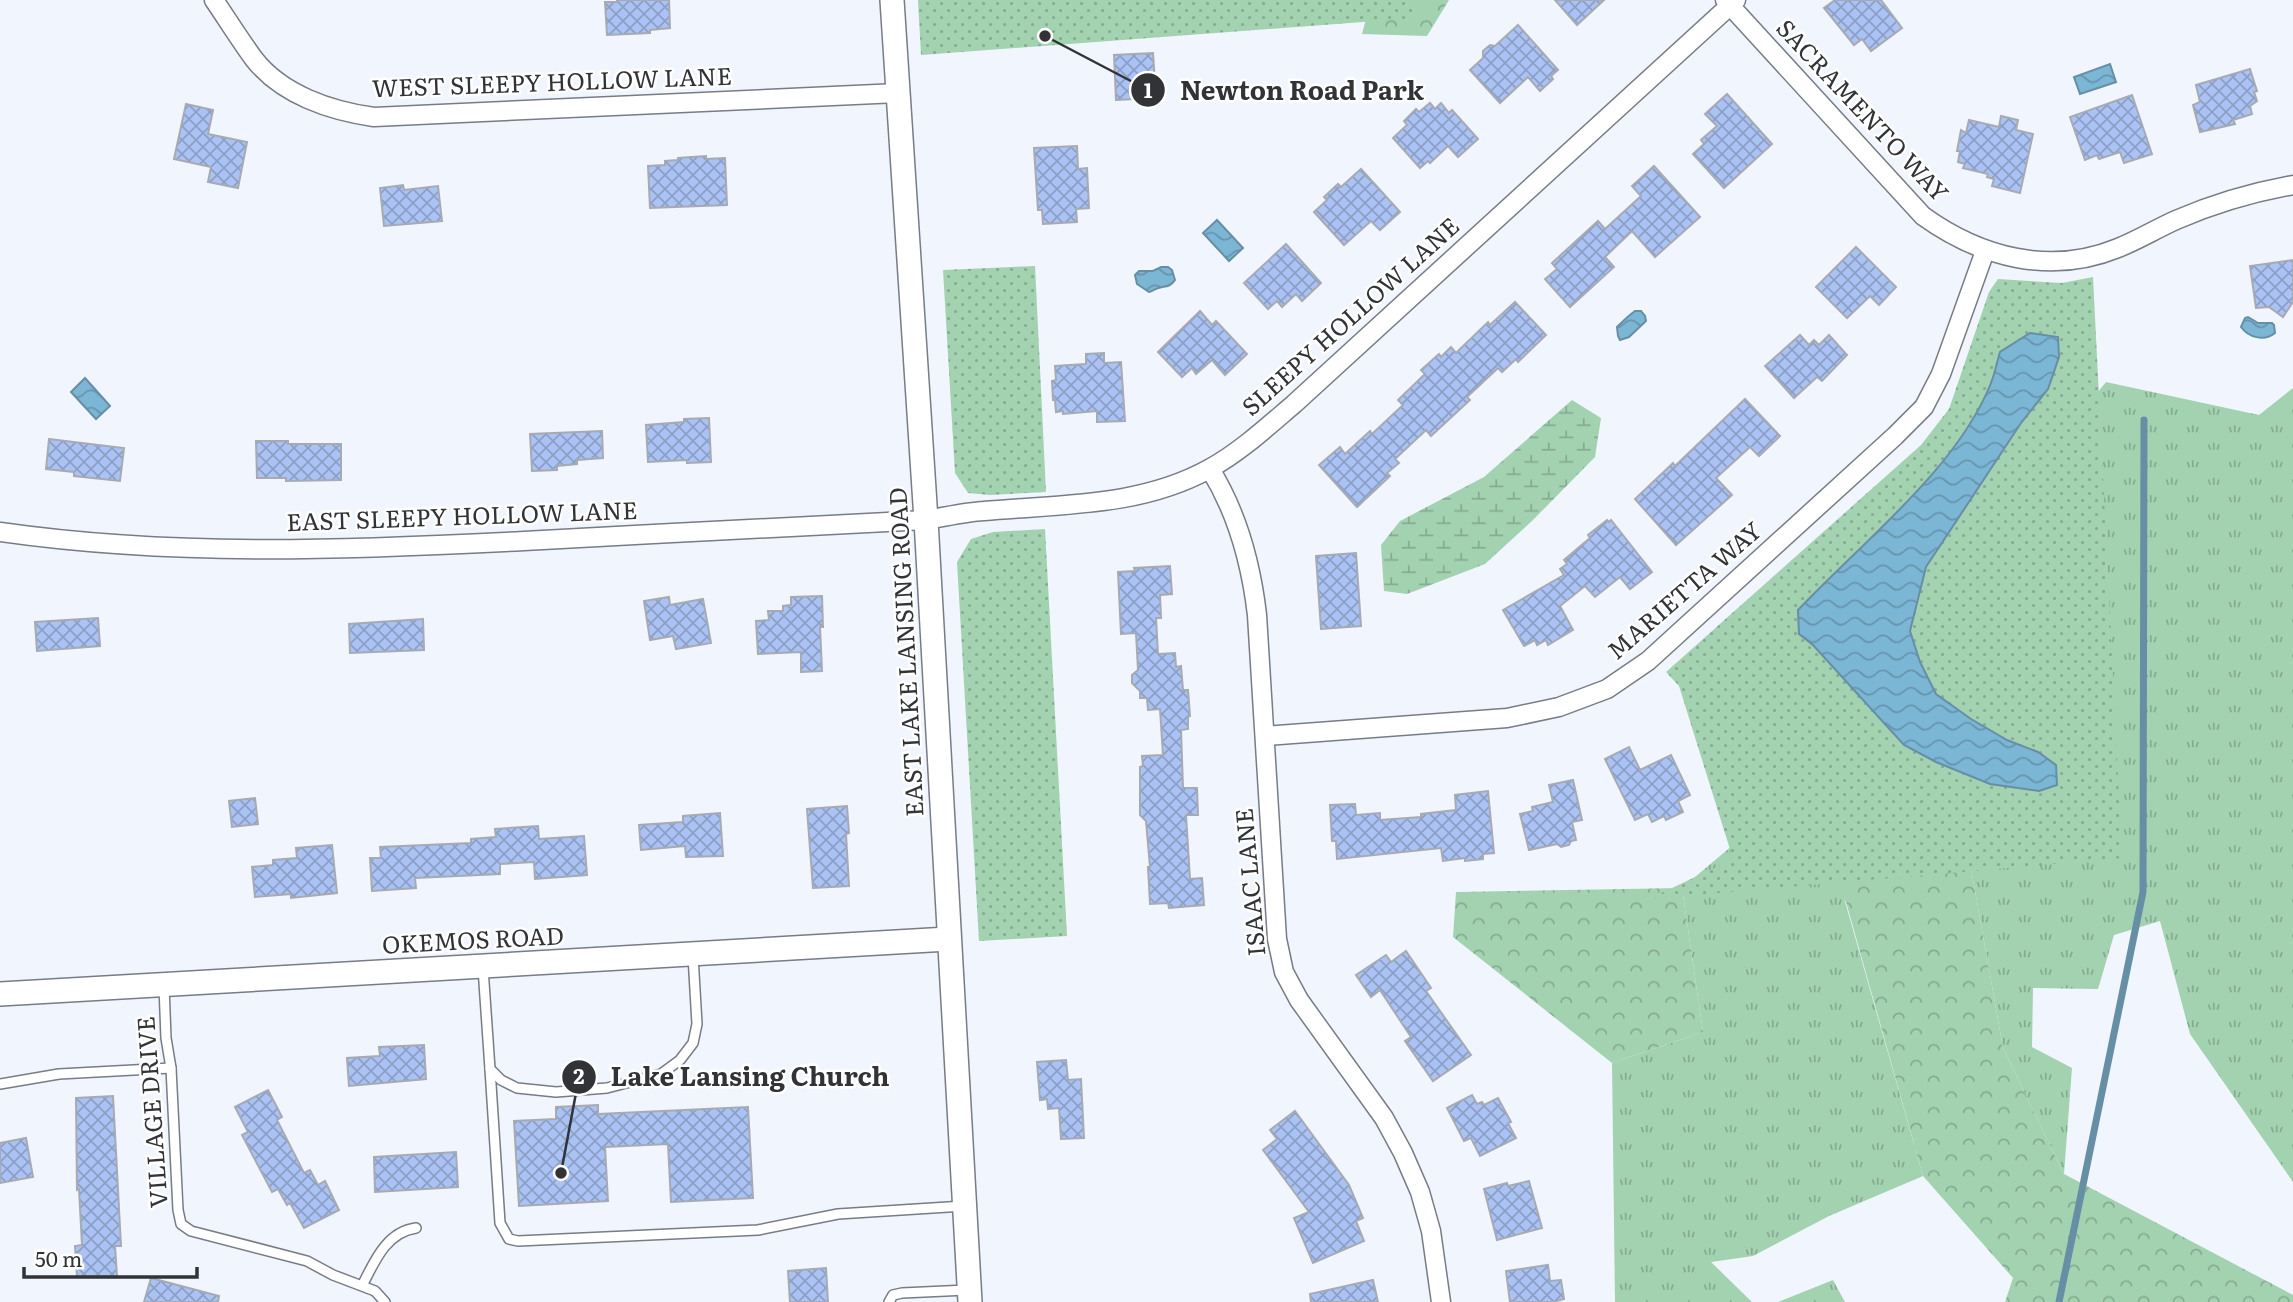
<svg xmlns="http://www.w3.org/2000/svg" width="2293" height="1302" font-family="Literata,serif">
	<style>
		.grass { fill: url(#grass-tufts) }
		.forest { fill: url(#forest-crowns) }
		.wetland { fill: url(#wetland-marsh) }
		.park { fill: url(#park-dots) }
		.water { fill: url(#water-waves); stroke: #668fa6; stroke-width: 2 }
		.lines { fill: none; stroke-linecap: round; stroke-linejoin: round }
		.stream { stroke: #668fa6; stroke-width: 7 }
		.building { fill: url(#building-cross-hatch); stroke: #a5aab3; stroke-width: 2 }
		.service-casing { stroke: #777c85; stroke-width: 12 }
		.minor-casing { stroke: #777c85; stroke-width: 21 }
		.tertiary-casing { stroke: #777c85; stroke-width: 26 }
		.service { stroke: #fff; stroke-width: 9 }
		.minor { stroke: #fff; stroke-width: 18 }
		.tertiary { stroke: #fff; stroke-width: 23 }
		.labels { text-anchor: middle; stroke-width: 5; stroke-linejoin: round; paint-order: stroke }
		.street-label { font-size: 24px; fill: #313337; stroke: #fff }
		.leader { fill: none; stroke: #313337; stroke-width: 2.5 }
		.callout-dot { fill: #313337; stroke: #fff; stroke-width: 2.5 }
		.mark-label { font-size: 21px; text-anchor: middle; font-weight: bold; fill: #fff }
		.callout-label { font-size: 26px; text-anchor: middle; font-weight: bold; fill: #313337; stroke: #fff; stroke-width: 5; stroke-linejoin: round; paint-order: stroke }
	</style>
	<defs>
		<pattern id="grass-tufts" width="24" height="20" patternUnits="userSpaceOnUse" patternTransform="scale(1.75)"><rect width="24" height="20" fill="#a3d2b1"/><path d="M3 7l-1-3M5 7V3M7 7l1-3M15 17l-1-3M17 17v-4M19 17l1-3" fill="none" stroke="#85ab91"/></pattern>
		<pattern id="forest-crowns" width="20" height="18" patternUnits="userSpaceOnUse" patternTransform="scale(1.75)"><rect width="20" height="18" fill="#a3d2b1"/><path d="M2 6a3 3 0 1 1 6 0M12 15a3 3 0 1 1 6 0" fill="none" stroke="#85ab91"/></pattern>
		<pattern id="wetland-marsh" width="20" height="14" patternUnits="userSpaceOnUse" patternTransform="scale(1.75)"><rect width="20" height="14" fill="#a3d2b1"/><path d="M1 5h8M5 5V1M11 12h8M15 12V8" fill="none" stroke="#85ab91"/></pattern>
		<pattern id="park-dots" width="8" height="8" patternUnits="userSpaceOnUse" patternTransform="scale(1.75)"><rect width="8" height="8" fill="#a3d2b1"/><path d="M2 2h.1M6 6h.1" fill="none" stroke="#85ab91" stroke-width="1.8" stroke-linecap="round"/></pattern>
		<pattern id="water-waves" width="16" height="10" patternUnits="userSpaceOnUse" patternTransform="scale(1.75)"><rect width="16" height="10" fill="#7cb6d5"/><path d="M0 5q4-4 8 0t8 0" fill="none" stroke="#6695ae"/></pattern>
		<pattern id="building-cross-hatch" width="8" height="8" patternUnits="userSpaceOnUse" patternTransform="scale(1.75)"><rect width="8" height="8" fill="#abc3f4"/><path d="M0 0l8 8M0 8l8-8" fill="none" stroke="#8c9fc6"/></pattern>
	</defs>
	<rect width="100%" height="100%" fill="#f1f5fd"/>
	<g class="grass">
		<polygon points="2106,382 2259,415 2293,388 2293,1182 2190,1034 2160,921 2114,935 2098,989 2033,988 2032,1047 2072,1068 2064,1174 2003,1048 1966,840 1959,565"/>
		<polygon points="1778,807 1844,898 1923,1176 1829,1216 1753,1256 1711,1262 1752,1302 1615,1302 1612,1063 1703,1032 1682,888"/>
		<polygon points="1833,1280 1845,1302 1778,1302"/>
	</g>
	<g class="forest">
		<polygon points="1366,0 1449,0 1427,36 1362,34 1367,15"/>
		<polygon points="1701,700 1966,840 2003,1048 2064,1174 2293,1295 2293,1302 2005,1302 2013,1278 1923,1176 1846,902"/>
		<polygon points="1682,888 1703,1032 1612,1063 1453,937 1456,892"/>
	</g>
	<polygon class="wetland" points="1572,400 1601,418 1595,457 1533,520 1485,564 1407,594 1384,591 1381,545 1400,521 1484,477"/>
	<g class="park">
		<polygon points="918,0 1415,0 1416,18 921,55"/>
		<polygon points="1035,266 1046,492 990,495 968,493 955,473 943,270"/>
		<polygon points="2093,277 2122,858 1649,899 1733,859 1679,686 1666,672 1921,445 1949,409 1989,292 1998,279 2062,283"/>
		<polygon points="1045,529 1067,936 979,941 957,562 971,539 993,532"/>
	</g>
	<g class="water">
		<polygon points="2110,64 2116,82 2080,94 2074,77"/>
		<polygon points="1217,220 1243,248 1229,261 1203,233"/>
		<path d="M1161,267H1168L1172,270L1175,280C1169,289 1163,285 1156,289C1153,290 1151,292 1149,292L1137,284L1135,275L1139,271H1153Z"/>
		<path d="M1635,311H1641L1645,316L1646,321L1629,337L1620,340L1618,336L1617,327C1623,321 1628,316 1635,311Z"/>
		<path d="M2248,317L2258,323H2272L2274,325L2275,333C2264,342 2248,337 2241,327L2245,318Z"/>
		<path d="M2030,333L2058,337L2059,357L2048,389L2021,423L1926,567L1910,631L1920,662L1936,694L1971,719L2007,740L2038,752L2056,765L2057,785L2039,791L1990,784L1936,762L1904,745L1813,645L1799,634L1798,610C1861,543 1957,469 1991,383C1995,373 1997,362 2000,352Z"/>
		<polygon points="85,378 110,406 96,419 71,392"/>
	</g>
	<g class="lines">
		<polyline class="stream" points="2059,1302 2143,892 2144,420"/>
	</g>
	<g class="building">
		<polygon points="617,0 669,0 670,28 650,30 650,33 607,35 605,2 617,2"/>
		<polygon points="1555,0 1604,0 1577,25"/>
		<polygon points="1835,0 1881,0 1902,28 1871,51 1862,39 1854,45 1824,8"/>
		<polygon points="1518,25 1558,70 1551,76 1553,79 1540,91 1528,77 1500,103 1470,70 1483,58 1483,51 1490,45 1495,46"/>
		<polygon points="1153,53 1156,98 1116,100 1114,55"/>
		<polygon points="2250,69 2257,91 2254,92 2257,101 2250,106 2252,114 2233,120 2235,124 2200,132 2193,105 2200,102 2196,85"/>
		<polygon points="1727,94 1772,144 1724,188 1693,154 1704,144 1701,140 1717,126 1705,114"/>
		<polygon points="2132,95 2152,154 2124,163 2120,152 2099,159 2097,155 2085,160 2070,117"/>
		<polygon points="1430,103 1435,109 1441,103 1449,113 1452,110 1478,139 1458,157 1448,146 1430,163 1428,161 1420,168 1393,138 1407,125 1404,121 1416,109 1419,112"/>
		<polygon points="186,104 213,110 208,134 247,142 238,188 208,182 211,167 174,159"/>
		<polygon points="2001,116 2018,120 2016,130 2033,134 2020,193 1992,186 1994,179 1987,177 1988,174 1963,168 1965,164 1958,162 1960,151 1957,151 1961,130 1966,133 1969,120 1999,127"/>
		<polygon points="1077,146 1078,169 1087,168 1089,208 1076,209 1077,222 1043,224 1042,210 1038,210 1034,148"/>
		<polygon points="706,156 706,159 725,158 727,205 650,208 648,166 665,165 665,161 678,160 678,158"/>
		<polygon points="1654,166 1700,217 1655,257 1632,231 1605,257 1614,267 1570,307 1545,279 1557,269 1552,263 1598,221 1605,229 1641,196 1632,186"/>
		<polygon points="1361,169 1400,212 1380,230 1371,221 1344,245 1314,212 1327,200 1324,197 1338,184 1341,187"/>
		<polygon points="403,185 404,190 438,186 442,221 384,226 380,188"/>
		<polygon points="1286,244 1321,283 1302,301 1296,294 1282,307 1277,301 1268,309 1244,283"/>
		<polygon points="1856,247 1896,287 1879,305 1870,296 1847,318 1816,287"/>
		<polygon points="2293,260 2293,302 2283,317 2269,307 2256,308 2250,266"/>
		<polygon points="1515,302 1546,335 1518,362 1516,359 1502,372 1498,368 1467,397 1470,400 1431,436 1426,430 1395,459 1399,463 1387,473 1390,476 1357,507 1319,465 1340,447 1345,454 1370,431 1372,434 1403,405 1398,400 1425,374 1421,370 1439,354 1441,357 1451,347 1456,353 1488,322 1490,325"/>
		<polygon points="1200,311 1212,325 1216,321 1247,354 1225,375 1212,360 1196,374 1192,368 1182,377 1158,352"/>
		<polygon points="1800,335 1809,345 1814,340 1819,345 1829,335 1847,355 1822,381 1817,377 1794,398 1765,366"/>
		<polygon points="1104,353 1104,363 1121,362 1125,421 1097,422 1097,411 1063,414 1063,411 1056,412 1055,400 1053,400 1052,381 1056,380 1055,366 1086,364 1086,354"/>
		<polygon points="1745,399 1780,436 1759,456 1750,447 1716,478 1732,495 1676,545 1635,499 1673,463 1675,466"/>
		<polygon points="709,418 711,462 687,463 687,460 648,462 646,425 684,422 684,419"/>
		<polygon points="602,431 603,458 577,460 577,464 557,466 557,470 532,471 530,434"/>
		<polygon points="49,439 124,448 120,481 74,476 74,472 46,469"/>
		<polygon points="256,441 288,441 288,444 341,444 341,480 286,481 286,478 257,478"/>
		<polygon points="1607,520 1609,522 1611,520 1652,572 1630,589 1620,577 1595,597 1585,586 1560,606 1573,630 1548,645 1546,640 1537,645 1535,640 1524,646 1503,610 1564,575 1560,569 1567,564 1564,560 1590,538 1588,535"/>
		<polygon points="1356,553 1361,626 1321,629 1316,556"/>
		<polygon points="1170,566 1172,594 1160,595 1161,618 1156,618 1158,654 1175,653 1176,667 1181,666 1183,690 1188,690 1190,716 1188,717 1188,729 1181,730 1183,788 1197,788 1198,815 1186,815 1190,879 1202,878 1204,905 1169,908 1168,903 1150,904 1148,867 1150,867 1146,821 1140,815 1140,767 1143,766 1142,756 1163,755 1160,709 1148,710 1147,698 1140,698 1140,691 1132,683 1132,675 1138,670 1136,633 1121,634 1118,572 1135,571 1134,568"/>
		<polygon points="822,596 823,627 820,627 822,671 801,672 801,652 758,654 756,621 769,620 768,611 783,611 783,606 791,605 791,597"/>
		<polygon points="669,597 670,605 703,599 711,643 676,649 673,636 650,640 644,601"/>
		<polygon points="98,618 100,646 37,651 35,622"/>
		<polygon points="423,619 424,650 350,653 349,624"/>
		<polygon points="1629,747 1640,770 1671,755 1690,795 1678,801 1683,812 1666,820 1664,816 1652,822 1648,814 1635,820 1605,759"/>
		<polygon points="1573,780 1582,820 1572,822 1576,840 1571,841 1569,845 1561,847 1557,844 1529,850 1520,814 1533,811 1532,807 1553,802 1549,785"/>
		<polygon points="1488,791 1494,853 1483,854 1483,859 1465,861 1465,858 1443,861 1441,848 1337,859 1336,841 1332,841 1330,805 1355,804 1356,815 1380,813 1380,820 1421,817 1421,814 1456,810 1455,795"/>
		<polygon points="255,798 258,824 232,827 229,801"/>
		<polygon points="847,806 849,833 846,834 849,886 813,888 807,809"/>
		<polygon points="720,813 723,856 686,857 685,846 641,850 639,825 683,822 683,816"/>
		<polygon points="538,826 539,839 584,836 587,875 535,879 534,862 500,864 500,874 415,878 416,888 372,891 370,858 381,858 380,847 471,843 471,839 496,837 495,829"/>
		<polygon points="332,845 337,893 291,898 291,894 255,897 252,867 273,865 273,860 297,858 296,848"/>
		<polygon points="1406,951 1431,988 1426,991 1471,1055 1433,1081 1405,1041 1411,1037 1380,990 1371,997 1356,975 1386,955 1391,962"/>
		<polygon points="424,1045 426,1079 349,1086 347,1058 380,1056 379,1047"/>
		<polygon points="1066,1060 1068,1080 1081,1079 1084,1138 1061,1139 1059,1108 1048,1109 1047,1099 1040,1100 1037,1062"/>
		<polygon points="268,1090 282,1117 277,1120 304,1173 310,1170 318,1185 325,1181 339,1210 304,1228 290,1203 287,1205 278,1189 272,1192 242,1135 248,1132 235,1107"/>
		<polygon points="1472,1095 1477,1104 1482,1102 1484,1105 1498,1098 1511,1122 1508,1123 1516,1138 1480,1156 1471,1138 1464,1141 1447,1108"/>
		<polygon points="113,1096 121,1246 115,1246 117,1276 77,1277 75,1246 82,1245 79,1189 77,1190 76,1098"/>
		<polygon points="598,1105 598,1114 748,1107 753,1198 671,1202 668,1144 605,1147 608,1201 519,1206 514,1121 556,1119 556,1107"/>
		<polygon points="1295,1111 1349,1185 1363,1218 1356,1221 1364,1241 1313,1263 1294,1218 1309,1212 1263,1150 1277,1139 1270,1130"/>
		<polygon points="26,1138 33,1177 0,1183 0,1143"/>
		<polygon points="456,1152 458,1187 375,1192 374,1157"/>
		<polygon points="1529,1181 1542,1228 1497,1240 1484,1189 1507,1183 1508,1186"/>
		<polygon points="1548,1265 1550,1281 1561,1280 1564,1299 1553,1302 1510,1302 1506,1271"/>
		<polygon points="826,1268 828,1302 790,1302 788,1271"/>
		<polygon points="151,1278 219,1296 218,1302 144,1302"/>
		<polygon points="1373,1280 1378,1302 1311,1302 1310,1294"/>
	</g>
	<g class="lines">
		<g class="service-casing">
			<g id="service">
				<polyline points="483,968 490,1069 501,1080 517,1088 556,1092 607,1088 661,1074 680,1060 693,1043 697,1024 693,956"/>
				<polyline points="164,986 166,1038 171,1068 178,1210 181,1224 191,1231 307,1261 333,1275 375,1291 385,1302"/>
				<polyline points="490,1069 500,1223 509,1239 518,1241 758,1230 838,1214 964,1206"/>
				<polyline points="0,1084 59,1074 171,1068"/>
				<path d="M363,1284C375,1260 387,1232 416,1228"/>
				<polyline points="889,1302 893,1295 902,1293 967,1290"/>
			</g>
		</g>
		<g class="minor-casing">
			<g id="minor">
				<path d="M214,0C227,19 240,40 254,59C282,95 331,111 374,117L898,93"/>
				<path d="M1725,0L1923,216C1980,257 2050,276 2118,248C2138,240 2156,229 2176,220C2213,204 2254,192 2293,185"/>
				<path d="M1210,469C1238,514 1251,563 1257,615L1277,939L1284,972L1299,1000L1384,1118L1403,1153L1420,1192L1431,1231L1441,1302"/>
				<path d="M0,532C174,557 349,550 524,541C658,534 792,526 926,520C945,517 965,512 984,511C1061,504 1140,507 1209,469C1240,452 1267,427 1294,404L1736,0"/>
				<polyline points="1265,736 1507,718 1559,707 1607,689 1648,661 1895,436 1924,407 1941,374 1985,251"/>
			</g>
		</g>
		<g class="tertiary-casing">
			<g id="tertiary">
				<polyline points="892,0 926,520 970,1302"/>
				<polyline points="0,994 948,939"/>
			</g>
		</g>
		<use href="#service" class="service"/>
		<use href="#minor" class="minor"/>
		<use href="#tertiary" class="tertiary"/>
	</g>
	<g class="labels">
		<g class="street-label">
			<text transform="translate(552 83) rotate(-2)" y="8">WEST SLEEPY HOLLOW LANE</text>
			<text transform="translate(1862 111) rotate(47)" y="8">SACRAMENTO WAY</text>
			<text transform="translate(1351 317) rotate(-42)" y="8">SLEEPY HOLLOW LANE</text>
			<text transform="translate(462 517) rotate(-2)" y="8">EAST SLEEPY HOLLOW LANE</text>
			<text transform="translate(1685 591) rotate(-41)" y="8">MARIETTA WAY</text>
			<text transform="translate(907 652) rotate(-93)" y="8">EAST LAKE LANSING ROAD</text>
			<text transform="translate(1251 882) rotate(-95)" y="8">ISAAC LANE</text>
			<text transform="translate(473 941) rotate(-3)" y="8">OKEMOS ROAD</text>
			<text transform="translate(153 1112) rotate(-94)" y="8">VILLAGE DRIVE</text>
		</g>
	</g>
	<path class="leader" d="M1045 36L1148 90M561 1173L579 1077"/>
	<g class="callout-dot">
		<circle cx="1045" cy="36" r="7"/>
		<circle cx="561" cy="1173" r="7"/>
		<circle cx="1148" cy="90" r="18"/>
		<circle cx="579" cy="1077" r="18"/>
	</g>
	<g class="mark-label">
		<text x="1148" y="98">1</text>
		<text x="579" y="1084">2</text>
	</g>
	<g class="callout-label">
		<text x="1302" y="100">Newton Road Park</text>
		<text x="750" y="1086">Lake Lansing Church</text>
	</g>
	<path d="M24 1267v10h173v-10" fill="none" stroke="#313337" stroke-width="3.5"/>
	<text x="35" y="1267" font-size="21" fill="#313337" stroke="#ffffff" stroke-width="5" paint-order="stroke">50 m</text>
</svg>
